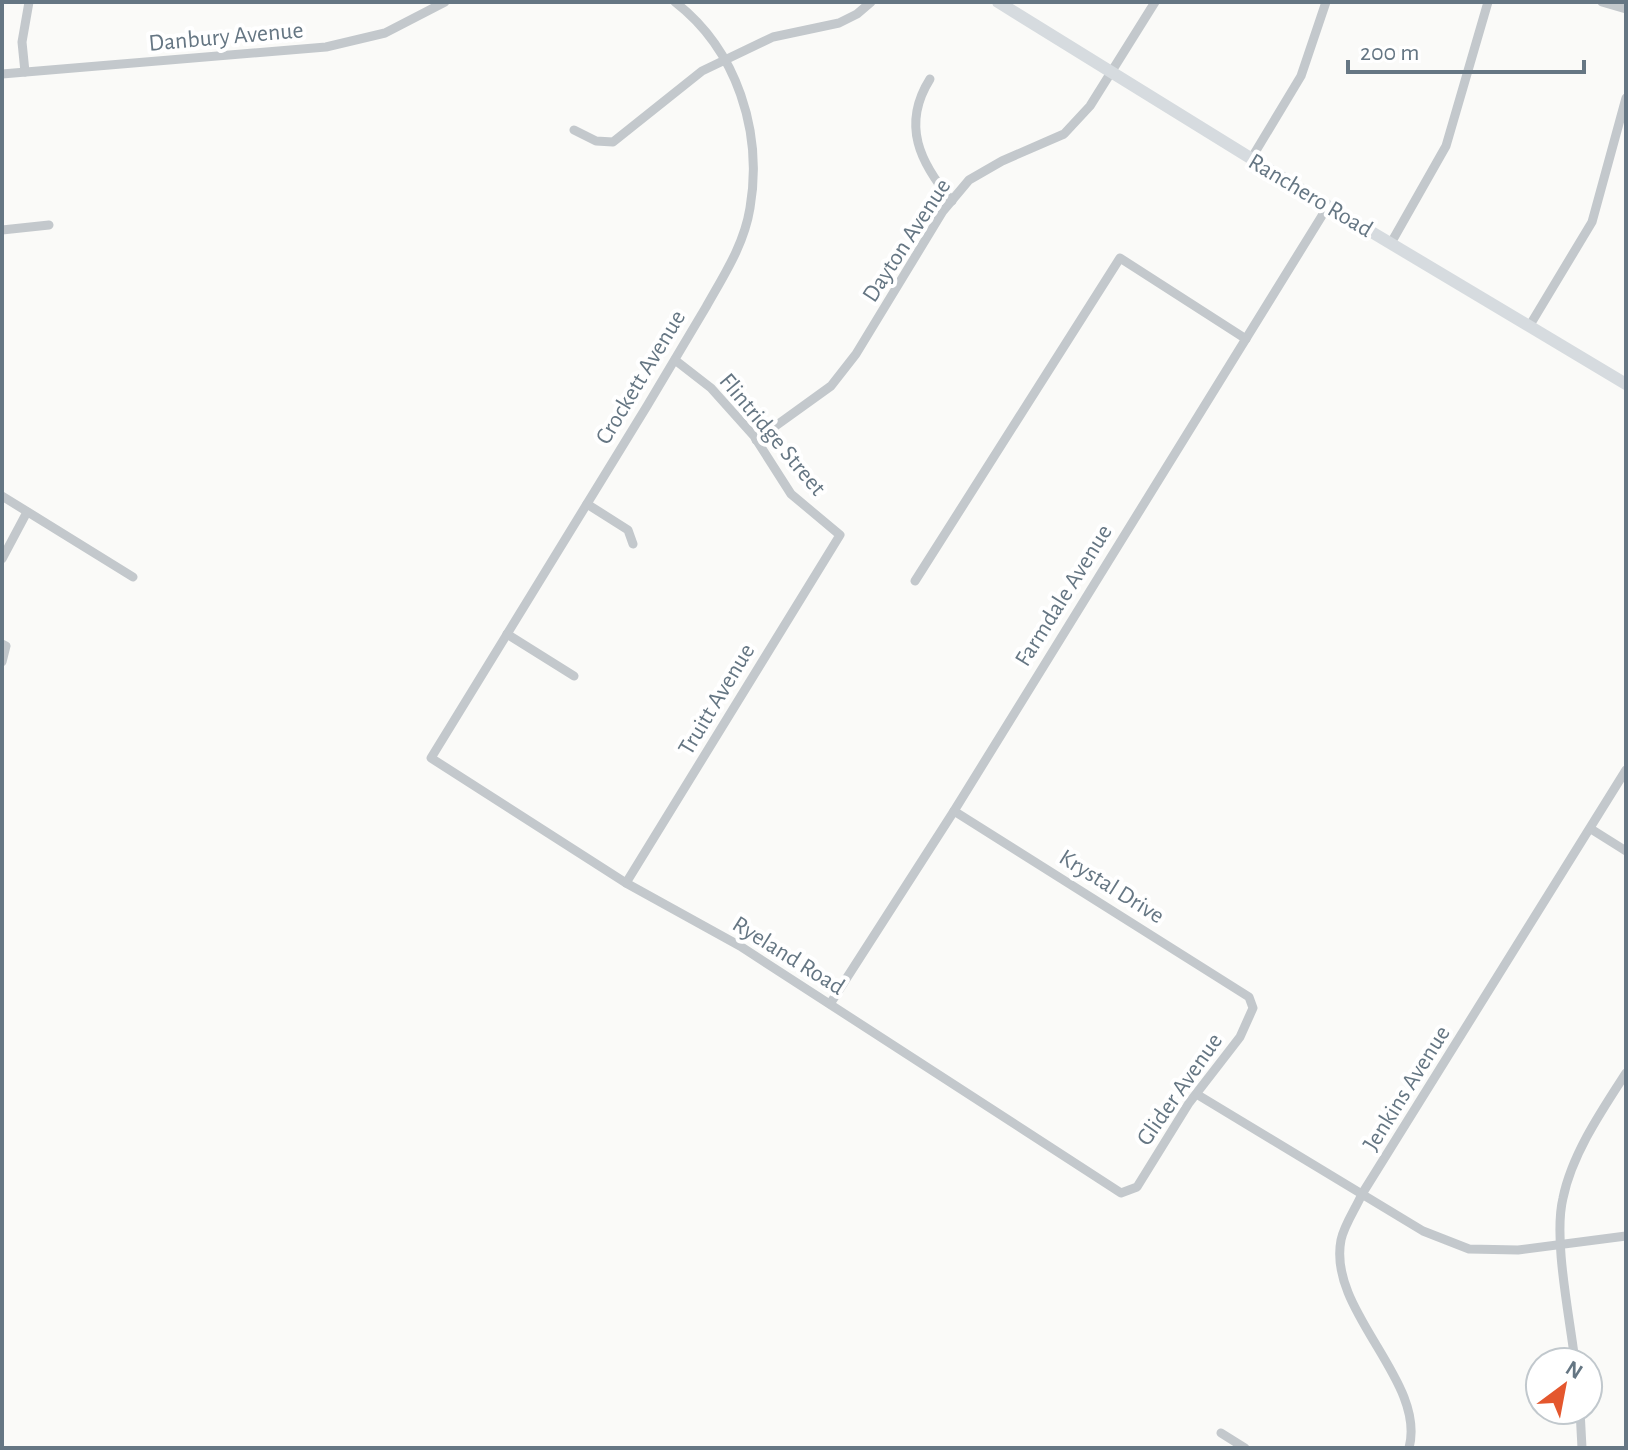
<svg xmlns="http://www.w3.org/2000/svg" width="1628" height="1450" font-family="'Alegreya Sans',sans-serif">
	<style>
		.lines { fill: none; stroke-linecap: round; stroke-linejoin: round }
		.minor { stroke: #c3c8cc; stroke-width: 9 }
		.secondary { stroke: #d6dbdf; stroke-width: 12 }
		.labels { text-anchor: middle; stroke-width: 8; stroke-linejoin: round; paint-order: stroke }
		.street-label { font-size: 24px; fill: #657683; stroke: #fff }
	</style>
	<rect width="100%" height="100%" fill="#fafaf8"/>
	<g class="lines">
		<g class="minor">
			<path d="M675,2C737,50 763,132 750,208C744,245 724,275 706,307C686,340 667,373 647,406C575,523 503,641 431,758L626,883L740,946L1121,1193L1137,1187L1189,1103L1240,1037L1253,1008L1249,997L954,811"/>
			<polyline points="1602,2 1626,9"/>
			<polyline points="25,72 22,42 29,2"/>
			<polyline points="2,74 326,47 385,33 445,2"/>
			<path d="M930,79C901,125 920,163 952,201"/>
			<polyline points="574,130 596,141 613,142 702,71 773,37 839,23 857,14 871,2"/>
			<polyline points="1251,159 1301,76 1326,2"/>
			<polyline points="2,230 49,225"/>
			<polyline points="1391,243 1446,146 1488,2"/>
			<polyline points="1530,325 1592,222 1626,98"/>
			<polyline points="756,440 831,386 856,354 943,211 969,180 1002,161 1064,134 1090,106 1155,2"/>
			<polyline points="2,496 133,577"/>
			<polyline points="587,504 628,530 633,544"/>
			<polyline points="2,559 27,512"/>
			<polyline points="915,581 1120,258 1246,339"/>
			<polyline points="507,634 574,676"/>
			<polyline points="2,644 6,646 2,662"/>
			<polyline points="1591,829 1626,851"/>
			<polyline points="626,883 840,535 791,494 754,436 711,388 675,360"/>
			<polyline points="830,1004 954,811 1328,206"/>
			<polyline points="1198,1095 1423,1231 1469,1249 1518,1250 1626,1236"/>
			<path d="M1575,1362C1570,1318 1553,1239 1563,1198C1572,1154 1602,1110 1626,1073"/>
			<polyline points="1580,1410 1582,1448"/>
			<polyline points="1221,1433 1245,1448"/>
			<path d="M1409,1448C1427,1381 1327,1311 1341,1240C1344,1225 1356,1208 1362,1194L1626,770"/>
		</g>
		<polyline class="secondary" points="998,2 1328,206 1626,384"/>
	</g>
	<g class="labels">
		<g class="street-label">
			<text transform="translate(226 36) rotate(-5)" y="8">Danbury Avenue</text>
			<text transform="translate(1311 195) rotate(31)" y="8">Ranchero Road</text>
			<text transform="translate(906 240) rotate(-57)" y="8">Dayton Avenue</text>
			<text transform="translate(640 377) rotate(-59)" y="8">Crockett Avenue</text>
			<text transform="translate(773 434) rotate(50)" y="8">Flintridge Street</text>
			<text transform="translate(1063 595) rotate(-58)" y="8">Farmdale Avenue</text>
			<text transform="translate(716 699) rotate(-59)" y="8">Truitt Avenue</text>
			<text transform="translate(1112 886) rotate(32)" y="8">Krystal Drive</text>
			<text transform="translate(789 955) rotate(32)" y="8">Ryeland Road</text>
			<text transform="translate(1406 1088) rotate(-58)" y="8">Jenkins Avenue</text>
			<text transform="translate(1179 1089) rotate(-55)" y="8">Glider Avenue</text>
		</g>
	</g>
	<rect width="1628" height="1450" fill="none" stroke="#657683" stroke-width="8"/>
	<g transform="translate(1564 1386) rotate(32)"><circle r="38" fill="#ffffff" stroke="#c1c8cd" stroke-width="2"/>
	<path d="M0-6L14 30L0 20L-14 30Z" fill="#e4572e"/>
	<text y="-12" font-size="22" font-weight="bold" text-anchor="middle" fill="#657683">N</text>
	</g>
	<path d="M1348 60v12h236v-12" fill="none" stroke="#657683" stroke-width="4"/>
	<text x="1360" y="60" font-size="24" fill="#657683" stroke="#ffffff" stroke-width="6" paint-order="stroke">200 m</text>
</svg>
